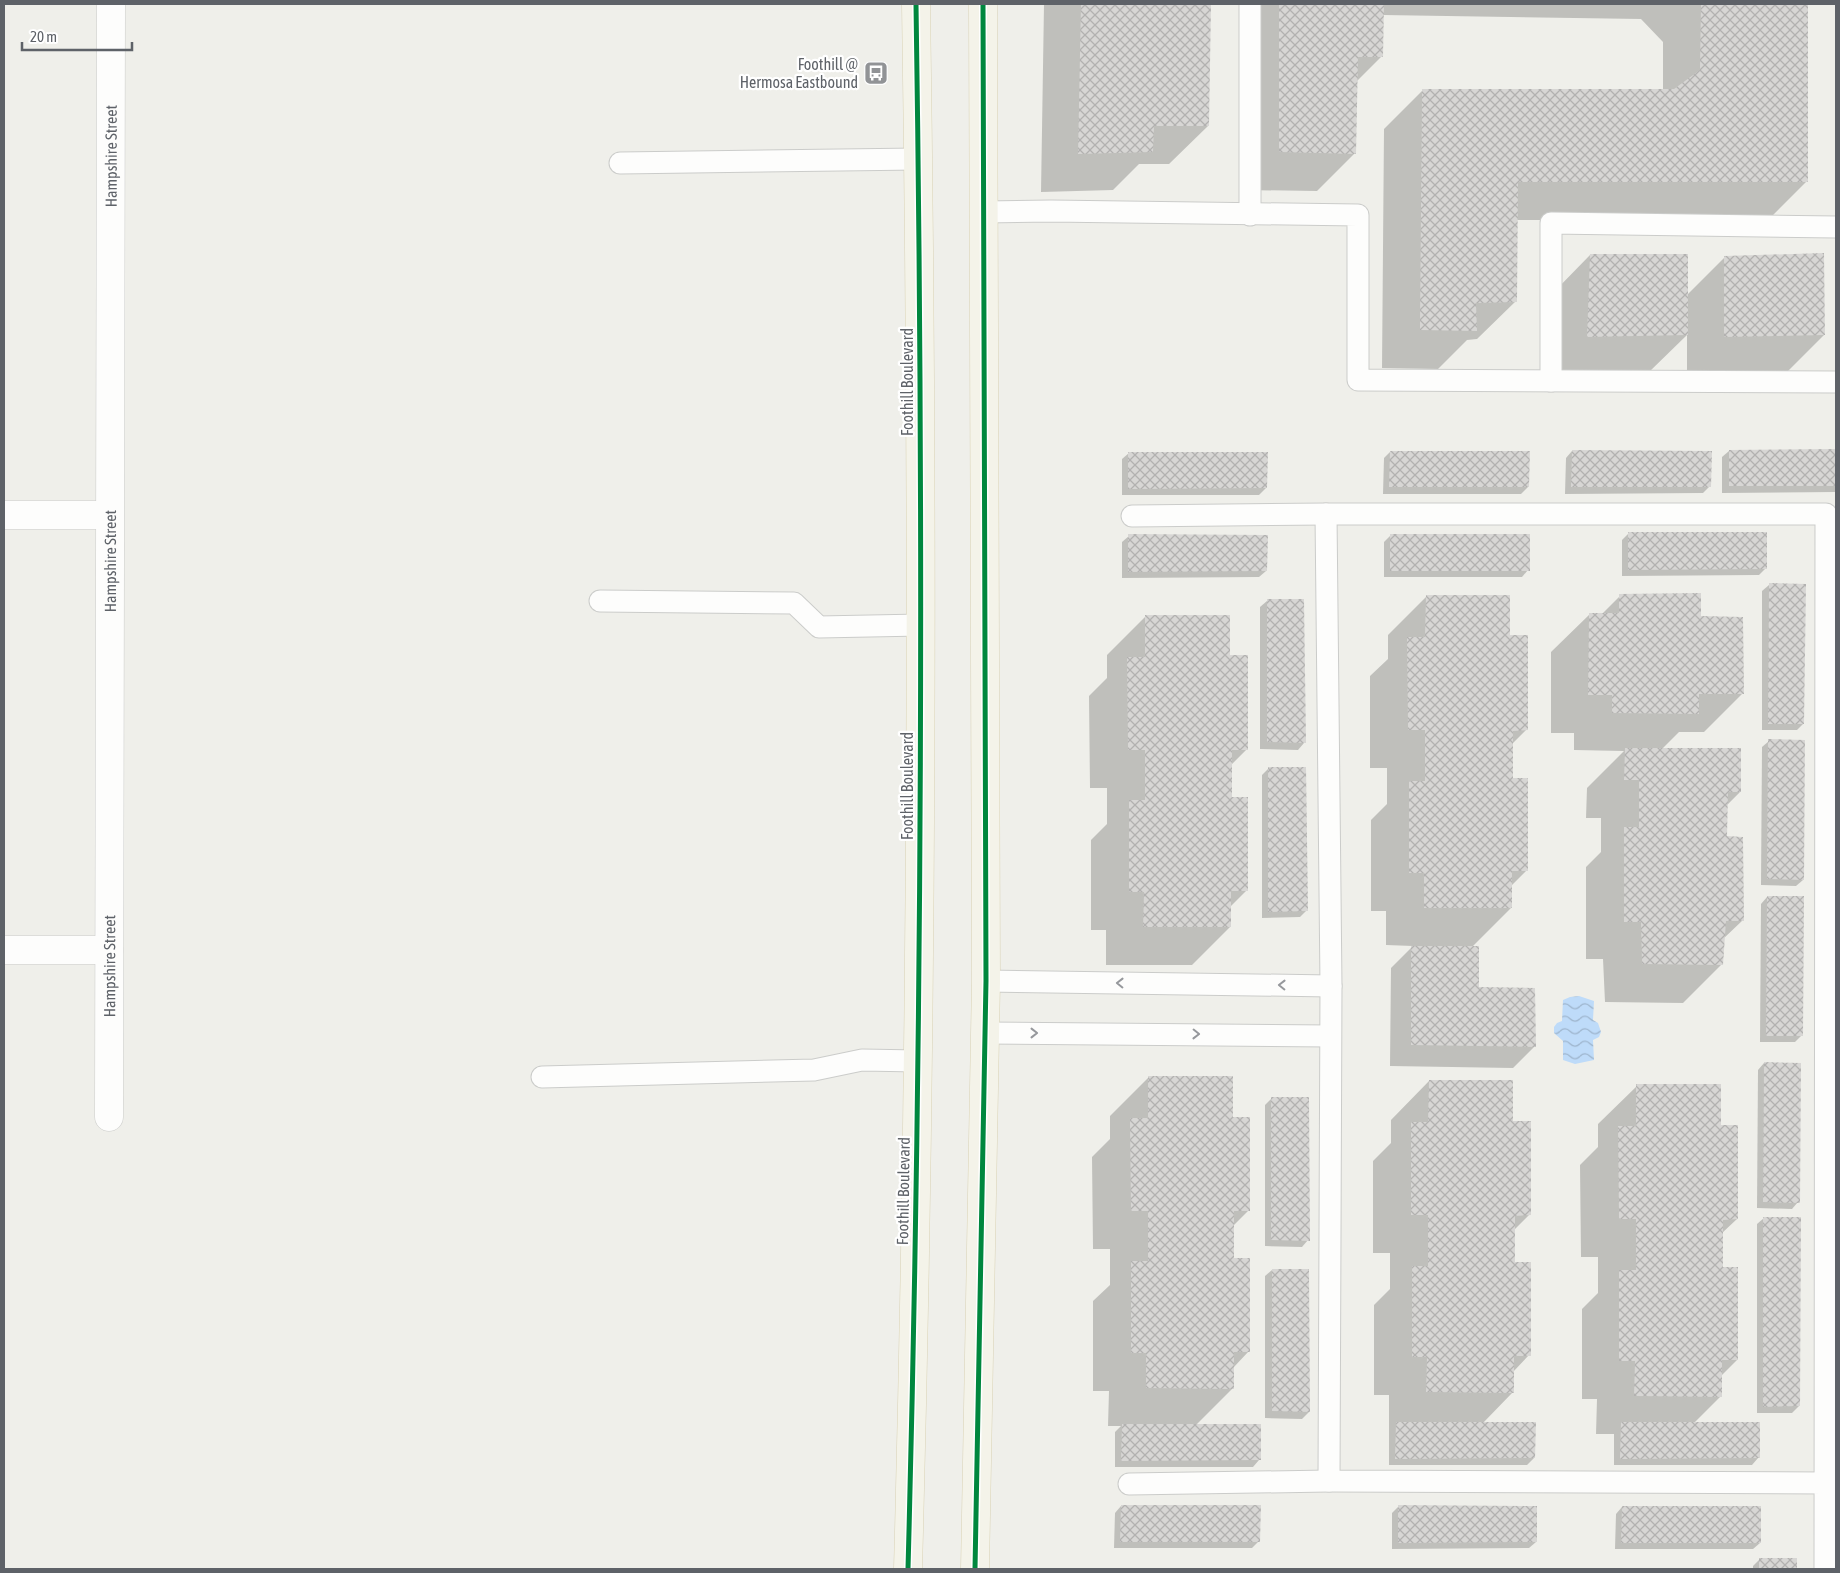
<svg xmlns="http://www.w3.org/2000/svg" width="1840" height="1573" font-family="'Asap Condensed',sans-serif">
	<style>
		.water { fill: url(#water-waves) }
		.shadow { fill: #0003 }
		.building { fill: url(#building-cross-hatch) }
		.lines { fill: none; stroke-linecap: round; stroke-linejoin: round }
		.service-casing { stroke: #cbccca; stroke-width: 23 }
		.minor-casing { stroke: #cbccca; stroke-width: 29 }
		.primary-casing { stroke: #d9d2b5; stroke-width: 29 }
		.service { stroke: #fdfdfc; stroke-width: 21 }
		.minor { stroke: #fdfdfc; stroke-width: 28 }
		.primary { stroke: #f4f3e9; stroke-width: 28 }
		.cycleway-casing { stroke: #fff; stroke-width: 8 }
		.cycleway { stroke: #00873e; stroke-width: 5 }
		.oneway { stroke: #96989c }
		.labels { text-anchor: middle; stroke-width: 4.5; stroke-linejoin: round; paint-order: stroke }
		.poi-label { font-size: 16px; fill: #5e6268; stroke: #fff; text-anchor: end }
		.street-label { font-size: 16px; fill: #5e6268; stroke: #fff }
	</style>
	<defs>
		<pattern id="water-waves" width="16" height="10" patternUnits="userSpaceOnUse" patternTransform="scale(1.25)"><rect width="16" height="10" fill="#bedbf9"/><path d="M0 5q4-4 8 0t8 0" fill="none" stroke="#9eb5cd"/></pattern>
		<pattern id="building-cross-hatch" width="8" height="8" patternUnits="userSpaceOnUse" patternTransform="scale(1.25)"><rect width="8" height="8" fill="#d7d6d4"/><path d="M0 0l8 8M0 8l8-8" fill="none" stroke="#b2b1b0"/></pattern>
	</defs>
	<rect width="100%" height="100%" fill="#efefea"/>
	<polygon class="water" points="1579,996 1594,1001 1593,1020 1598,1023 1601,1032 1599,1037 1593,1040 1594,1060 1575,1064 1563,1060 1563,1041 1554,1033 1554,1027 1557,1023 1562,1021 1563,1000 1570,997"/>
	<g class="shadow">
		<polygon points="1044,4 1210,4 1208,126 1169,164 1139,164 1113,190 1041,192"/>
		<polygon points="1242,4 1806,4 1806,182 1768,220 1516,220 1516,301 1477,339 1467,340 1438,369 1382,368 1384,129 1423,90 1663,90 1663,42 1641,19 1383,15 1382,56 1356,82 1355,153 1317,191 1242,190"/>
		<polygon points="1835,4 1836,4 1836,47"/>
		<polygon points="1590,255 1687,295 1725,257 1824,335 1786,373 1687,375 1687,335 1648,373 1549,375 1552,294"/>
		<polygon points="1836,450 1836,492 1722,493 1722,457 1729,451"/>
		<polygon points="1572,451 1710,486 1703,493 1565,494 1566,458"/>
		<polygon points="1390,452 1528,487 1521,494 1383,494 1384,458"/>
		<polygon points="1129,453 1266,488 1259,495 1122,495 1122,459"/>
		<polygon points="1628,534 1766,568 1759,575 1622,576 1622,540"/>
		<polygon points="1391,535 1528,570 1522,577 1384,577 1384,542"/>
		<polygon points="1129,536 1266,571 1259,577 1122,578 1122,542"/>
		<polygon points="1769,585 1803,724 1797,730 1762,730 1762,591"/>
		<polygon points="1620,596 1700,617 1743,693 1704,732 1679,732 1661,750 1740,792 1727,805 1726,838 1743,920 1723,939 1721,965 1683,1003 1605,1002 1603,959 1586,959 1586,867 1601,852 1601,818 1586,818 1587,788 1624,751 1574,750 1574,733 1551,733 1551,652 1590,614 1602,614"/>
		<polygon points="1426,597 1509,637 1526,730 1511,745 1511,779 1526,871 1511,886 1511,908 1471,948 1477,988 1534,1047 1513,1068 1390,1066 1391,968 1413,946 1386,945 1386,911 1371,911 1371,820 1387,804 1387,768 1370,768 1370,676 1388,659 1388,635"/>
		<polygon points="1267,601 1304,743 1298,750 1260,749 1260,607"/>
		<polygon points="1146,616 1229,656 1247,749 1231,765 1231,799 1247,890 1230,907 1230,927 1192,965 1106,965 1106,930 1091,930 1091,840 1107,824 1107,788 1090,788 1089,696 1107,678 1107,655"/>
		<polygon points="1769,741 1803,880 1796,886 1761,885 1762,747"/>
		<polygon points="1269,768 1307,910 1300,917 1262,918 1262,775"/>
		<polygon points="1767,897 1801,1036 1795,1042 1760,1042 1761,904"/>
		<polygon points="1764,1063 1798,1202 1792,1209 1757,1208 1758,1070"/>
		<polygon points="1149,1077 1231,1118 1249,1210 1233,1226 1233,1260 1249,1351 1233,1368 1233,1388 1196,1425 1259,1460 1253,1467 1115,1467 1115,1432 1121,1426 1108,1426 1109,1391 1093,1391 1093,1301 1110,1285 1110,1249 1093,1249 1092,1157 1110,1139 1110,1116"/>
		<polygon points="1429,1081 1512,1122 1529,1215 1514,1230 1514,1264 1529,1355 1513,1372 1513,1392 1483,1423 1534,1458 1527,1465 1389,1465 1389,1395 1374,1395 1374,1305 1390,1289 1390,1253 1373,1253 1373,1161 1391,1143 1391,1120"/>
		<polygon points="1637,1086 1719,1126 1737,1219 1721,1234 1721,1268 1737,1360 1721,1376 1721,1396 1694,1423 1758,1458 1752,1465 1614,1465 1614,1434 1596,1434 1597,1399 1582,1399 1582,1309 1598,1293 1598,1257 1581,1257 1580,1165 1598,1147 1598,1124"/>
		<polygon points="1271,1099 1308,1240 1302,1247 1265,1246 1265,1105"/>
		<polygon points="1764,1218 1799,1406 1792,1413 1757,1413 1757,1224"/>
		<polygon points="1272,1270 1309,1412 1302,1419 1265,1418 1265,1276"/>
		<polygon points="1121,1506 1259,1541 1252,1548 1114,1548 1115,1513"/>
		<polygon points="1398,1507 1536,1542 1529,1548 1392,1549 1392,1513"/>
		<polygon points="1622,1507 1760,1543 1753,1549 1615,1549 1616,1514"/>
		<polygon points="1759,1560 1795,1560 1795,1569 1753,1569 1753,1566"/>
	</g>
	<g class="building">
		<polygon points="1081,4 1211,4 1209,126 1154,126 1153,152 1078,154"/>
		<polygon points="1279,4 1384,4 1383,57 1358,57 1356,154 1279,152"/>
		<polygon points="1701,4 1808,4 1808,182 1518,182 1517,302 1476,303 1477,331 1420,330 1422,89 1674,89 1700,70"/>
		<polygon points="1824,253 1825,335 1724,337 1724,256"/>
		<polygon points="1590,254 1688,254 1688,335 1587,337"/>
		<polygon points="1836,449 1836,486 1729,486 1729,450"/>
		<polygon points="1572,450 1712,451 1711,487 1571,487"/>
		<polygon points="1390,451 1530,451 1529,487 1389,487"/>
		<polygon points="1128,452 1268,452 1267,488 1128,489"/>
		<polygon points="1628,532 1767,532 1767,569 1628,570"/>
		<polygon points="1128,534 1268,535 1267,571 1128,572"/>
		<rect x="1390" y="534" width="140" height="37"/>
		<polygon points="1769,583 1806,584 1804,724 1768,724"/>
		<polygon points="1701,593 1701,616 1743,617 1744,694 1699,694 1699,714 1612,713 1612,695 1588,695 1589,613 1619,613 1619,594"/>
		<polygon points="1426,595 1510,595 1510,635 1528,635 1528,730 1513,731 1513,778 1528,778 1528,871 1512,871 1512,908 1424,908 1424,873 1409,873 1409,781 1425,781 1425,730 1408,730 1407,637 1425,637"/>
		<polygon points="1267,599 1304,599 1306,743 1267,742"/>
		<polygon points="1145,615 1230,615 1230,655 1248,655 1248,750 1232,750 1232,797 1248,797 1248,891 1231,891 1231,927 1143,927 1144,892 1129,892 1129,800 1145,800 1145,750 1128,750 1127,657 1145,657"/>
		<polygon points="1768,739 1805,740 1804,880 1767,879"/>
		<polygon points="1625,748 1741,748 1741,792 1728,792 1727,836 1743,837 1744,921 1726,921 1723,965 1642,964 1641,922 1624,922 1624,827 1639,827 1639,780 1624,780"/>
		<polygon points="1268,767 1306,767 1308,911 1268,912"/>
		<polygon points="1767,896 1804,896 1803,1036 1766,1036"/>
		<polygon points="1411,946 1479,946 1479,987 1535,988 1536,1047 1411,1045"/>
		<polygon points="1764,1062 1801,1063 1800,1203 1763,1202"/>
		<polygon points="1148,1076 1233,1076 1233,1117 1250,1117 1250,1211 1234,1211 1234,1258 1250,1258 1250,1352 1234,1352 1234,1389 1146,1388 1146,1353 1131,1353 1131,1261 1148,1261 1148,1211 1131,1211 1130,1118 1148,1118"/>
		<polygon points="1429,1080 1513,1080 1513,1121 1531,1121 1531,1215 1515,1216 1515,1262 1531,1262 1531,1356 1514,1356 1514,1393 1426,1392 1427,1357 1412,1357 1412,1266 1428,1266 1428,1215 1411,1215 1411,1122 1428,1122"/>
		<polygon points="1636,1084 1721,1084 1721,1125 1738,1125 1738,1219 1723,1220 1723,1267 1738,1267 1738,1360 1722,1360 1722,1397 1634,1396 1635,1361 1619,1361 1619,1270 1636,1270 1636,1219 1619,1219 1618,1126 1636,1126"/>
		<polygon points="1271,1097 1309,1097 1310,1241 1271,1240"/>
		<polygon points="1763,1217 1801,1217 1800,1406 1763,1407"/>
		<polygon points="1272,1269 1309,1269 1310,1412 1272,1411"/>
		<polygon points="1396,1422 1536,1422 1535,1458 1395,1459"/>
		<polygon points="1621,1422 1760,1422 1760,1458 1620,1459"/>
		<polygon points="1122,1424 1261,1424 1261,1460 1121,1461"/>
		<polygon points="1121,1505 1261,1505 1260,1542 1120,1542"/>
		<polygon points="1398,1505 1537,1506 1537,1542 1398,1543"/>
		<polygon points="1622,1506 1761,1506 1761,1543 1621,1543"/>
		<rect x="1759" y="1558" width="38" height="11"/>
	</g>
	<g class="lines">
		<g class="service-casing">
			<g id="service">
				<polyline points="1250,4 1250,215"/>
				<polyline points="620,163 918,159"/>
				<polyline points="984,212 1051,211 1358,215 1358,380 1836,382"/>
				<polyline points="1551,381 1551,223 1836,227"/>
				<polyline points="1132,516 1326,514"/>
				<polyline points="600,601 794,603 819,627 921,625"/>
				<polyline points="986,981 1331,986"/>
				<polyline points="985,1033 1330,1036"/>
				<polyline points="542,1077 814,1070 862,1060 918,1061"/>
				<polyline points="1825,1483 1329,1481 1331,986 1326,514 1826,514 1825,1569"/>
				<polyline points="1129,1484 1329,1481"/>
			</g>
		</g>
		<g class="minor-casing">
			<g id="minor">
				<polyline points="4,515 109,515"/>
				<polyline points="4,950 109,950"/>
				<path id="s1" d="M109,1117L111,4"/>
			</g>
		</g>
		<g class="primary-casing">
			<g id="primary">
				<path d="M908,1569C922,1048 924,526 916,4"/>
				<polyline points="975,1569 986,981 983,4"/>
			</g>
		</g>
		<use href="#service" class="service"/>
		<use href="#minor" class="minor"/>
		<use href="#primary" class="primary"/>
		<g class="cycleway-casing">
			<g id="cycleway">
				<path d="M908,1569C922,1048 924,526 916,4"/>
				<polyline points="975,1569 986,981 983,4"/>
			</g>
		</g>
		<use href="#cycleway" class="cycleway"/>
	</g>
	<defs><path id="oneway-chevron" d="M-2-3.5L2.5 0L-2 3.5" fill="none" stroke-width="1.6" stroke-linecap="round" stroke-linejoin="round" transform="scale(1.25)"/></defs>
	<g class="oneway">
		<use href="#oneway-chevron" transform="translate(1120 983) rotate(-179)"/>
		<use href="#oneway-chevron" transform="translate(1282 985) rotate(-179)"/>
		<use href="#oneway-chevron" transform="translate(1034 1033)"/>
		<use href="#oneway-chevron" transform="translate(1196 1034) rotate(1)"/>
	</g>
	<defs>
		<g id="bus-square" transform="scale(1.25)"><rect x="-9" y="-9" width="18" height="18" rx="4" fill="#919396" stroke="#fff"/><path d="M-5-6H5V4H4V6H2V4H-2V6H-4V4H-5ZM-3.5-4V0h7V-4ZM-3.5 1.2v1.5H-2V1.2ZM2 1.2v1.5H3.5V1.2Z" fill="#fff"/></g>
	</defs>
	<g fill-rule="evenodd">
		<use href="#bus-square" x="876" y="73"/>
	</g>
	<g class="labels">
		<g class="poi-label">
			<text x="858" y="70">Foothill @<tspan x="858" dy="18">Hermosa Eastbound</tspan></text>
		</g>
		<g class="street-label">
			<text dy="6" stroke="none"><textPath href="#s1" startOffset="961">Hampshire Street</textPath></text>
			<text transform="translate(907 382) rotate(-90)" y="6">Foothill Boulevard</text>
			<text dy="6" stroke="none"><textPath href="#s1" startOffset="556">Hampshire Street</textPath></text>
			<text transform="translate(907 786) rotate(-90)" y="6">Foothill Boulevard</text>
			<text dy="6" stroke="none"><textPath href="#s1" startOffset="151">Hampshire Street</textPath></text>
			<text transform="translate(903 1191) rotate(-89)" y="6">Foothill Boulevard</text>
		</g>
	</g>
	<rect width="1840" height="1573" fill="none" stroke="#5e6268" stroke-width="10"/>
	<path d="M22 42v8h110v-8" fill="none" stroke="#5e6268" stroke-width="2.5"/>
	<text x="30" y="42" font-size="15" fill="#5e6268" stroke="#ffffff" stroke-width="4" paint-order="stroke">20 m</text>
</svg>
